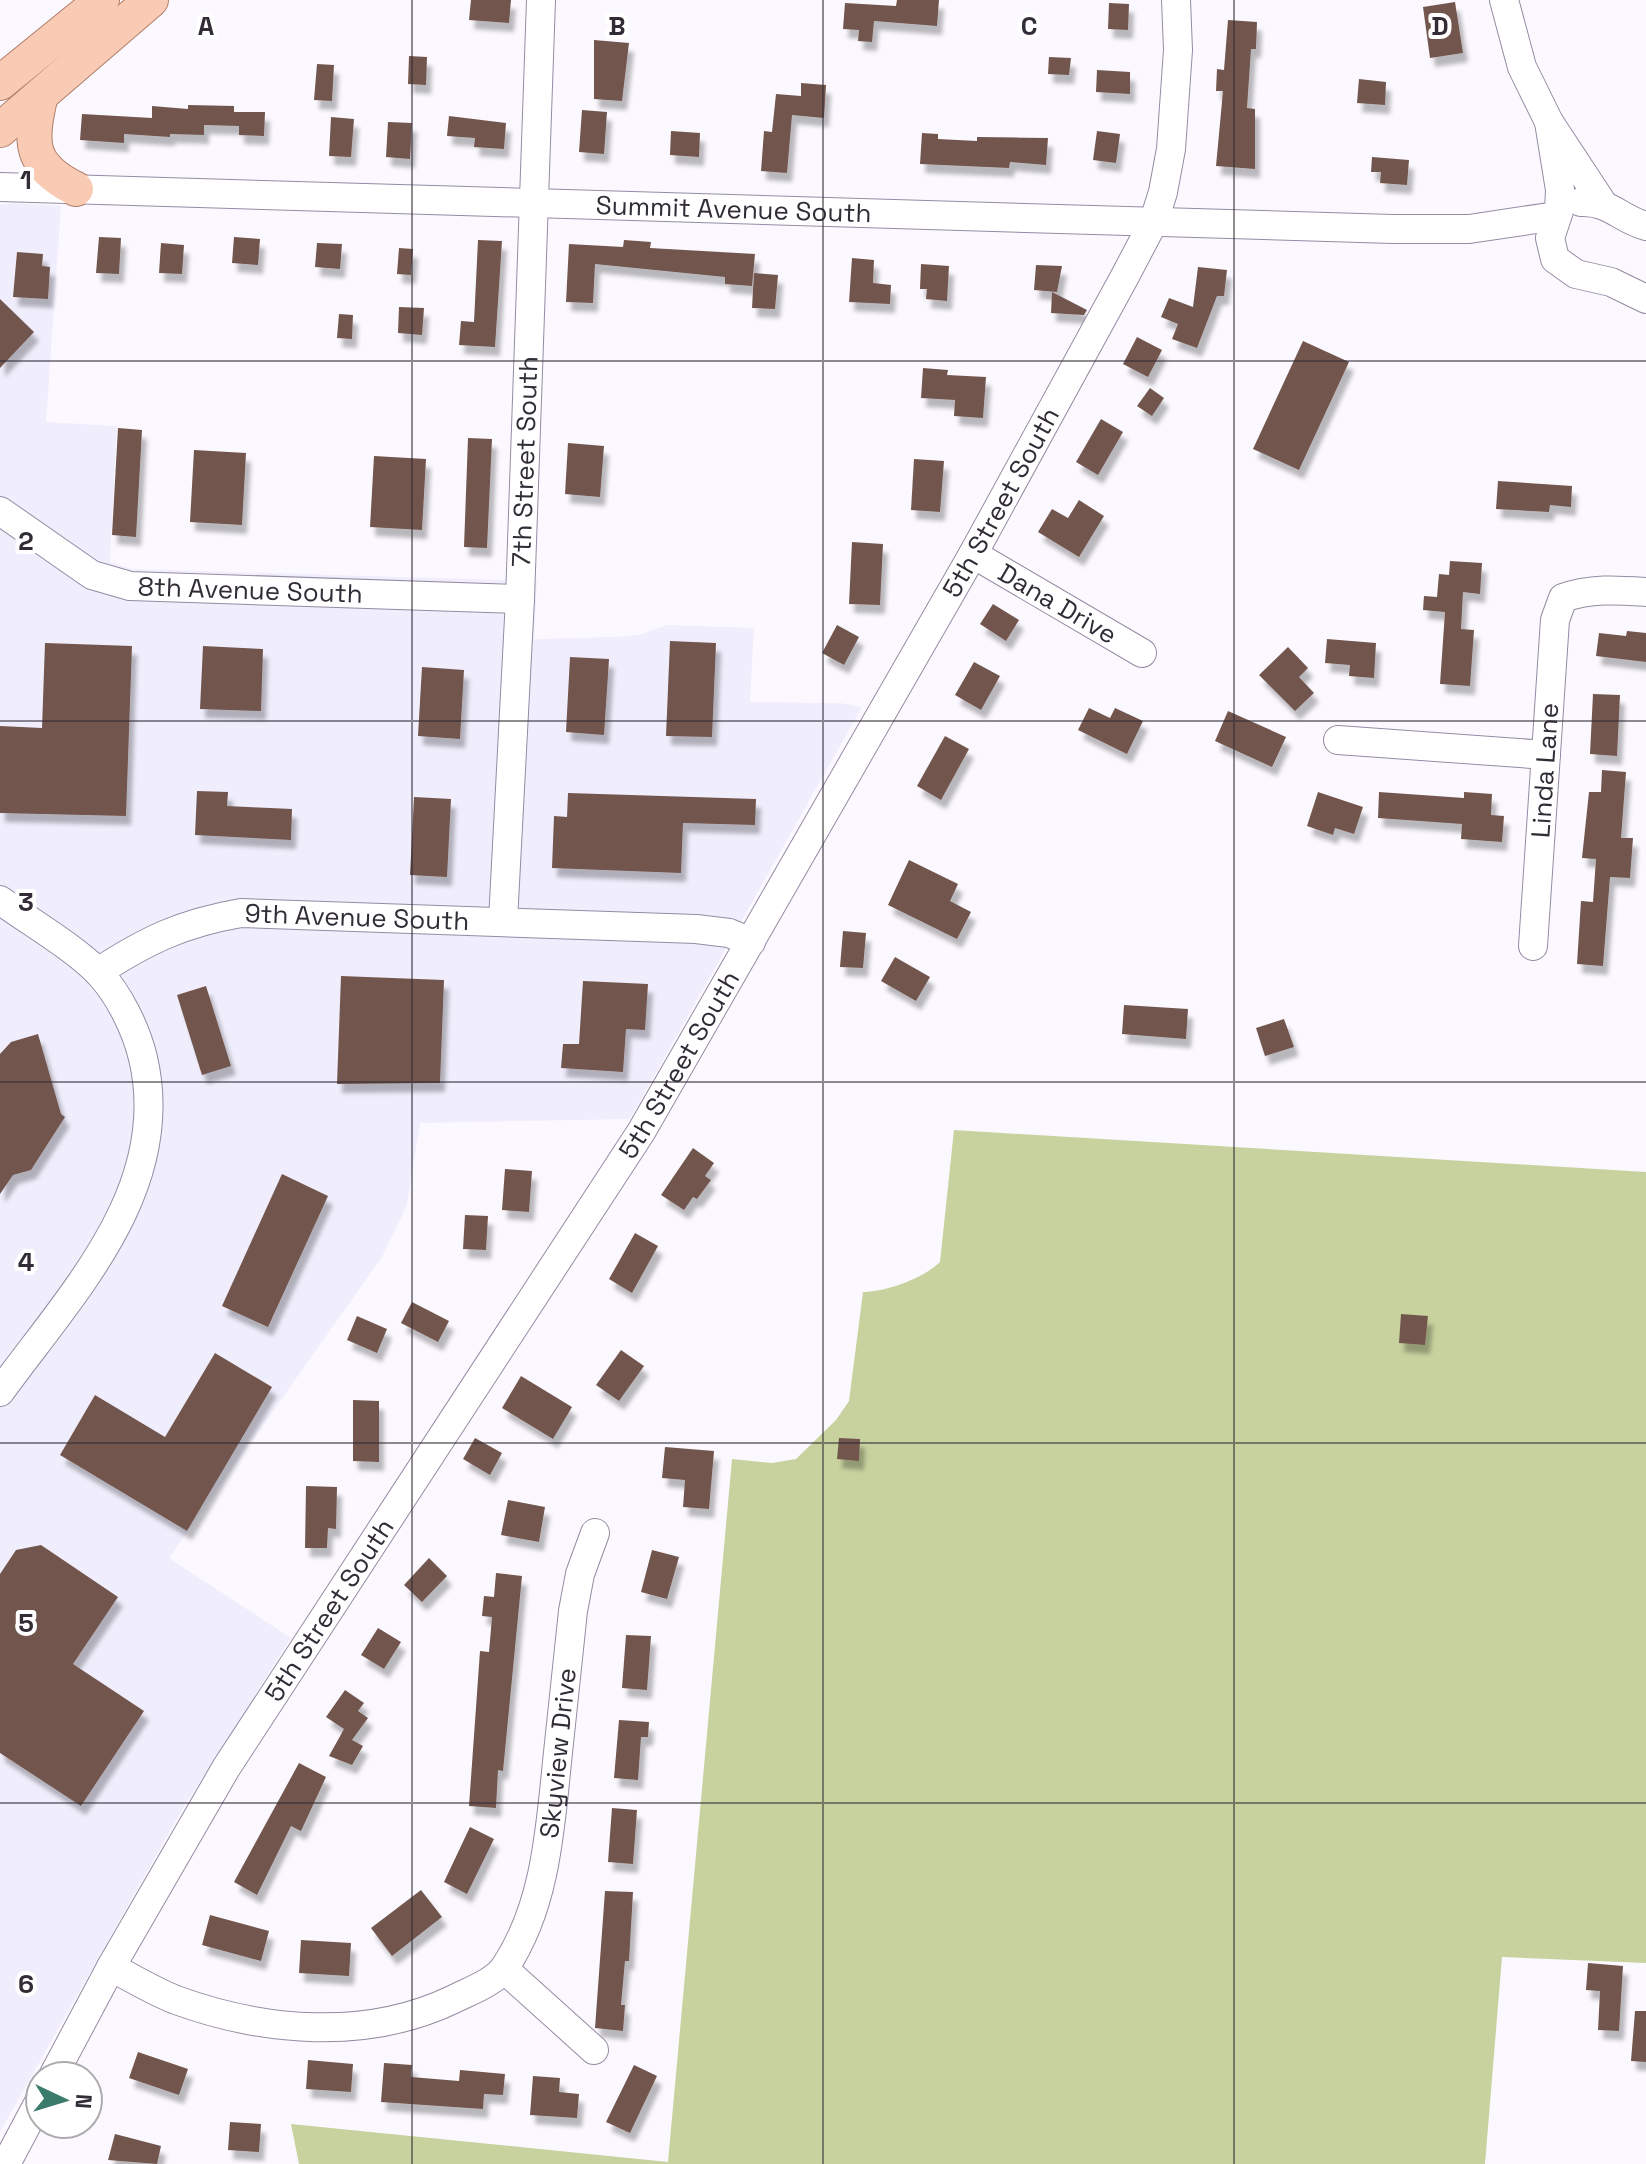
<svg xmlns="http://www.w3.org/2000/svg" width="1646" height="2164" font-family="'Space Grotesk',sans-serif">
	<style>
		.industrial { fill: #f0eefc }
		.green { fill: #c7d29e }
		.building { fill: #72564e; filter: url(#shadow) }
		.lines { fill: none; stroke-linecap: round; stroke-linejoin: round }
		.minor-casing { stroke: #968aa4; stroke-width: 30 }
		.major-casing { stroke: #b07d68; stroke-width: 36 }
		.minor { stroke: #fff; stroke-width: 28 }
		.major { stroke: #f9cbb5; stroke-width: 34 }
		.grid { fill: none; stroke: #312c36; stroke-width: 2; stroke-opacity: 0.55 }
		.labels { text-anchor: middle; stroke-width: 8; stroke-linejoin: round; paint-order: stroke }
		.street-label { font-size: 26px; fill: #312c36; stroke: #fff }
		.grid-label { font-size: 26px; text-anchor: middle; font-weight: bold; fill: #312c36; stroke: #fff; stroke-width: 8; stroke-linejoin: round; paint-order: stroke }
	</style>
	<defs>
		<filter id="shadow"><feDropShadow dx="5" dy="9" stdDeviation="2" flood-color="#0004"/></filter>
	</defs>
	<rect width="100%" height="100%" fill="#fbf9ff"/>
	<polygon class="industrial" points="12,203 61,206 46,422 117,426 110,562 132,569 537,581 534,639 615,637 639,635 667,625 754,628 750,702 840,703 862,707 630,1119 420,1123 407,1205 382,1257 169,1558 291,1638 182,1810 0,2132 0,205"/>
	<path class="green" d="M954,1130L1646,1172V1963L1502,1957L1485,2164H299L291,2124L668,2162L732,1459L772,1463L796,1459L836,1420L849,1401L863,1292C886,1292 924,1278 940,1262Z"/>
	<g class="building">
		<polygon points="471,0 511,0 509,23 469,20"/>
		<polygon points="897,0 939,0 937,26 874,21 872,42 858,41 859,30 843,29 845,3 896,6"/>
		<polygon points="1455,2 1463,53 1430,58 1423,7"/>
		<polygon points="1109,3 1129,4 1128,30 1108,29"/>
		<polygon points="1228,20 1257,22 1256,49 1251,49 1247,108 1255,109 1255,169 1216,166 1223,91 1216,91 1217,69 1224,70"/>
		<polygon points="594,40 629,43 622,101 594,99"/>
		<polygon points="409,56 427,57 426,85 408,84"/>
		<polygon points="1049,57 1071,58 1069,75 1048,74"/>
		<polygon points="317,64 334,65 332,101 314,100"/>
		<polygon points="1097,70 1130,72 1130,94 1096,92"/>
		<polygon points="1359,79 1386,82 1385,105 1357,103"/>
		<polygon points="801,83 826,85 824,118 792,115 787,173 761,171 764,131 772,132 776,94 801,96"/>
		<polygon points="188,105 234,106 234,112 265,112 264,136 239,135 239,126 204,125 204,135 170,134 170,137 124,134 124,143 80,140 82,114 152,118 152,106 188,109"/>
		<polygon points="582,110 607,112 604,154 579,152"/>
		<polygon points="449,116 506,123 504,149 474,147 475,138 447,136"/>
		<polygon points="331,117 354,119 351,157 329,156"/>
		<polygon points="388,122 412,123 410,159 386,157"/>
		<polygon points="671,131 700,133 699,157 670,155"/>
		<polygon points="1097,131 1120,134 1116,163 1093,160"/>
		<polygon points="922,133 938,134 938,139 977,141 977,137 1048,138 1046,165 1010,162 1009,168 920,164"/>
		<polygon points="1372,157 1409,160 1407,185 1380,183 1381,172 1371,172"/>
		<polygon points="99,237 121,238 119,274 96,273"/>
		<polygon points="234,237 260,239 258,265 232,263"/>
		<polygon points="478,240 502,241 495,347 459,345 461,321 474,322"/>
		<polygon points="624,240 651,242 650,248 755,254 752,286 725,284 725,277 595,264 593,303 566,302 569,244 623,247"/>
		<polygon points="161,243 184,245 182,274 159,273"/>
		<polygon points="317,243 342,244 340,269 315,267"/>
		<polygon points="399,248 413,249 411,275 397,274"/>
		<polygon points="17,252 43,254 42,266 50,267 48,299 13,297"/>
		<polygon points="852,258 874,260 873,283 891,285 890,304 849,302"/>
		<polygon points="921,264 949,266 947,301 926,299 927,289 920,289"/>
		<polygon points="1036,265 1062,266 1057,292 1034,290"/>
		<polygon points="1198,267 1227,270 1224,296 1217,296 1197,348 1172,339 1178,324 1161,317 1169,298 1193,307"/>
		<polygon points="754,273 778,275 775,309 752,308"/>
		<polygon points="1052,292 1087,310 1084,315 1051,313"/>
		<polygon points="0,299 34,332 0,368"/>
		<polygon points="399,307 424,308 422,335 398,333"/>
		<polygon points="339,314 353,315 352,339 337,338"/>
		<polygon points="1137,337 1162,350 1148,377 1123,364"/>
		<polygon points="1303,341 1349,362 1299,470 1253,449"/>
		<polygon points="923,368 948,370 947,375 986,377 983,418 954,416 955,400 921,398"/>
		<polygon points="1150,388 1164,398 1152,416 1137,406"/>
		<polygon points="1101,419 1123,432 1098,475 1076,462"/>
		<polygon points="118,428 142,430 136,537 112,535"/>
		<polygon points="468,438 492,439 487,548 464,547"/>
		<polygon points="568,443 604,446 600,497 565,494"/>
		<polygon points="194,450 246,453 242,525 190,522"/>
		<polygon points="374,456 426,459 422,530 370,527"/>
		<polygon points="914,459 944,461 940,512 911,510"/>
		<polygon points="1498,481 1572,486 1571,507 1550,505 1549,512 1496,509"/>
		<polygon points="1079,500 1104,516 1079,557 1038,532 1052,509 1068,518"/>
		<polygon points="852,542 883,544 880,605 849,604"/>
		<polygon points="1450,561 1482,563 1480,594 1463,592 1461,629 1474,630 1470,686 1440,684 1445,612 1423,610 1424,596 1437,597 1439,574 1449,575"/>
		<polygon points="993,604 1019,620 1006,641 980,624"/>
		<polygon points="837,625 859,637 844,665 822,653"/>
		<polygon points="1627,631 1646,633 1646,662 1596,656 1599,633 1626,636"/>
		<polygon points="1327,639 1376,643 1374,678 1349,676 1350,665 1325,663"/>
		<polygon points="670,641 716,643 712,737 666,736"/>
		<polygon points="45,643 132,646 126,816 0,813 0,726 42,728"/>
		<polygon points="203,646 263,649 261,711 200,709"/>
		<polygon points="1288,647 1308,668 1299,677 1314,693 1295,711 1259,675"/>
		<polygon points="570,657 609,659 604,735 566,732"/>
		<polygon points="974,662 1000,676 981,710 955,695"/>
		<polygon points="422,667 464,670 460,739 418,736"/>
		<polygon points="1593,694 1620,695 1617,756 1590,754"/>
		<polygon points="1089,708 1110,718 1115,708 1143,721 1127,754 1078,730"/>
		<polygon points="1228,711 1286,737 1272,767 1215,741"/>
		<polygon points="945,736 969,749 941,800 917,786"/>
		<polygon points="1602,770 1626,772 1621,838 1633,838 1630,878 1610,877 1603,966 1577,964 1581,901 1593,902 1596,859 1582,858 1589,792 1601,792"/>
		<polygon points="197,791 228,792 227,806 292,809 291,840 195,835"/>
		<polygon points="1318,792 1363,807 1354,834 1335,828 1333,835 1307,826"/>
		<polygon points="1379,792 1464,798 1464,792 1492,794 1491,815 1504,816 1502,842 1461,839 1462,824 1378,818"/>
		<polygon points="568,793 756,799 755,825 683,823 681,873 552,868 554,816 567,817"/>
		<polygon points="414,797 451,799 447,877 410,875"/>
		<polygon points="909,860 958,884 950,901 971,912 957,939 888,905"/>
		<polygon points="843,931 866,933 863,968 840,967"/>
		<polygon points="895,957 930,977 916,1001 881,981"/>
		<polygon points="341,976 444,980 440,1083 337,1084"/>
		<polygon points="583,981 648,984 645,1030 626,1029 623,1072 561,1068 563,1044 579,1044"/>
		<polygon points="206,986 231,1066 202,1075 177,995"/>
		<polygon points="1124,1005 1188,1009 1186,1039 1122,1034"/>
		<polygon points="1284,1019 1294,1047 1265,1056 1256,1028"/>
		<polygon points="38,1034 61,1114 65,1117 31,1170 13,1175 0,1194 0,1054 11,1042"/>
		<polygon points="693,1148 714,1163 705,1176 711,1180 697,1199 693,1197 684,1210 661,1195"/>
		<polygon points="505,1169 532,1171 529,1212 502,1210"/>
		<polygon points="282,1174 328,1196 268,1327 222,1306"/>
		<polygon points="465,1215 488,1216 486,1250 463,1249"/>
		<polygon points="635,1233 658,1246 632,1293 609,1279"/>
		<polygon points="412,1302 449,1321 438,1342 401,1323"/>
		<polygon points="1401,1314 1428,1316 1425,1345 1399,1343"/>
		<polygon points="357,1316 387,1329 377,1353 347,1340"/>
		<polygon points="621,1350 644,1366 619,1401 596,1385"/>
		<polygon points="215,1353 272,1387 187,1531 60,1455 95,1395 165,1437"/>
		<polygon points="521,1376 572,1407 553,1439 502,1408"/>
		<polygon points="353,1400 379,1401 379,1462 353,1461"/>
		<polygon points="475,1438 502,1453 490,1475 463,1459"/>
		<polygon points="839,1438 860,1439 859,1461 837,1459"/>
		<polygon points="665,1447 714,1451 709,1509 683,1507 685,1480 662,1478"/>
		<polygon points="306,1486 337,1487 336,1529 328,1528 327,1548 305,1548"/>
		<polygon points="508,1500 545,1507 539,1542 501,1535"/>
		<polygon points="41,1545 118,1597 73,1664 144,1711 81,1806 0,1753 0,1574 16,1550"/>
		<polygon points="652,1550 679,1557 667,1599 641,1592"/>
		<polygon points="429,1558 447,1576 422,1602 404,1585"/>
		<polygon points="496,1573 522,1576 503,1771 498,1770 496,1808 469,1806 480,1651 489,1652 492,1617 482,1616 484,1596 494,1597"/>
		<polygon points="378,1628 401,1642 384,1669 361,1655"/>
		<polygon points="626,1635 651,1636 647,1690 622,1688"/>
		<polygon points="345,1690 364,1703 358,1711 368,1718 352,1740 363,1746 352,1765 329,1756 344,1729 326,1717"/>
		<polygon points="619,1720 649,1722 648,1737 641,1737 638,1780 614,1778"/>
		<polygon points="299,1763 326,1777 301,1831 291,1826 257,1895 234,1882"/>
		<polygon points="612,1808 637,1810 633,1864 608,1862"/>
		<polygon points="470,1827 494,1839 467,1894 444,1882"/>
		<polygon points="421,1890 442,1917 392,1956 371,1928"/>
		<polygon points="605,1891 633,1892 629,1961 625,1961 621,2005 625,2005 623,2031 595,2028"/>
		<polygon points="210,1915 269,1931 261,1961 202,1945"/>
		<polygon points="301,1940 351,1943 349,1976 299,1973"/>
		<polygon points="1588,1963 1623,1966 1619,2031 1598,2030 1600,1991 1586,1990"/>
		<polygon points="1635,2011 1646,2011 1646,2062 1631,2061"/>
		<polygon points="138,2052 188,2069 179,2095 129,2078"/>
		<polygon points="308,2060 353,2064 351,2092 306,2089"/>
		<polygon points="384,2063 412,2065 411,2077 459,2081 460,2070 505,2074 503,2095 484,2094 483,2109 381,2102"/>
		<polygon points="634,2065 657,2076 630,2133 606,2122"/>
		<polygon points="533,2076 560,2078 559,2092 579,2094 577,2118 530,2115"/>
		<polygon points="230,2122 261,2124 259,2152 228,2150"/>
		<polygon points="115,2134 161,2146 157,2164 108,2160"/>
	</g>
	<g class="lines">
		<g class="minor-casing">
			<g id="minor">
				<polyline points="1504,0 1522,67 1549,122"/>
				<path id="s1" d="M0,187L1393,229H1469L1556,216"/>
				<polyline points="1601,201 1549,122 1560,190 1559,211 1550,238 1555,259 1576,274 1611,282 1646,299"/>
				<path d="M1581,202C1610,201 1620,219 1646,226"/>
				<path id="s2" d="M0,511L92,575L130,586L520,599"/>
				<path id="s3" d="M973,554L1142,653"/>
				<polyline points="1338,740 1546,755"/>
				<path d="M0,900C30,922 72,946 98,972C119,994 136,1029 143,1058C174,1189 71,1294 0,1392"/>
				<path id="s4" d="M503,921L520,599L541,0"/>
				<path id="s5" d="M1533,946L1555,620L1563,598C1591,588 1617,590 1646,592"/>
				<path id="s6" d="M98,972C147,940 183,923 241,913L696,929L729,933L751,942"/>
				<path id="s7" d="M111,1967C132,1978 153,1991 176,2000C264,2032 367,2041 454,1999C470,1991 495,1982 505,1967C545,1907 550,1832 557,1762C562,1712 568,1662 573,1611L580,1574L595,1533"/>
				<polyline points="504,1969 594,2050"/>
				<path id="s8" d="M53,2076L111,1967L226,1768L641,1132L973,554L1124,278L1154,221L1163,192L1171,149L1178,50L1176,0"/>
				<polyline points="6,2164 40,2100"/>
			</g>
		</g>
		<g class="major-casing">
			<g id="major">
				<polyline points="0,83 102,0"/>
				<path d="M41,95C29,142 29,166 76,189"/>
				<polyline points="0,130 151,0"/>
			</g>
		</g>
		<use href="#minor" class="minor"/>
		<use href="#major" class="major"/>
	</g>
	<path class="grid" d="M412,0V2164M823,0V2164M1234,0V2164M0,361H1646M0,721H1646M0,1082H1646M0,1443H1646M0,1803H1646"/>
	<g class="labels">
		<g class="street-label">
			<text dy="9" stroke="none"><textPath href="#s1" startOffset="734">Summit Avenue South</textPath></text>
			<text dy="9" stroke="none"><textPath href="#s4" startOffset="460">7th Street South</textPath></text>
			<text dy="9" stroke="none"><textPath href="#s8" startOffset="1838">5th Street South</textPath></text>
			<text dy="9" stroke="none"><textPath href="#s2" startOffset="272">8th Avenue South</textPath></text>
			<text dy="9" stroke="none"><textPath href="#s3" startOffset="98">Dana Drive</textPath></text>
			<text dy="9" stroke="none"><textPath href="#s5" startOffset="176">Linda Lane</textPath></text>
			<text dy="9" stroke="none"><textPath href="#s6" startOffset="272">9th Avenue South</textPath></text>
			<text dy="9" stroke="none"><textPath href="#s8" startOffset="1190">5th Street South</textPath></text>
			<text dy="9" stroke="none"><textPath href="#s8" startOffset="542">5th Street South</textPath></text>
			<text dy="9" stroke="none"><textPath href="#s7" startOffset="642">Skyview Drive</textPath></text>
		</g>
	</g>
	<g class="grid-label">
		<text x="206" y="35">A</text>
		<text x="617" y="35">B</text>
		<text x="1029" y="35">C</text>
		<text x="1440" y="35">D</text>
		<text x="26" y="189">1</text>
		<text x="26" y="550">2</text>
		<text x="26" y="911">3</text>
		<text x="26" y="1271">4</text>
		<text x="26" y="1632">5</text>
		<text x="26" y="1993">6</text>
	</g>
	<g transform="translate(64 2100) rotate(94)"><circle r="38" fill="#ffffff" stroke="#adabaf" stroke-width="2"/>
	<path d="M0-6L14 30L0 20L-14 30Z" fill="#3a7b6c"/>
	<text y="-12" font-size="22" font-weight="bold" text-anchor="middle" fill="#312c36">N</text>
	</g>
</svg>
